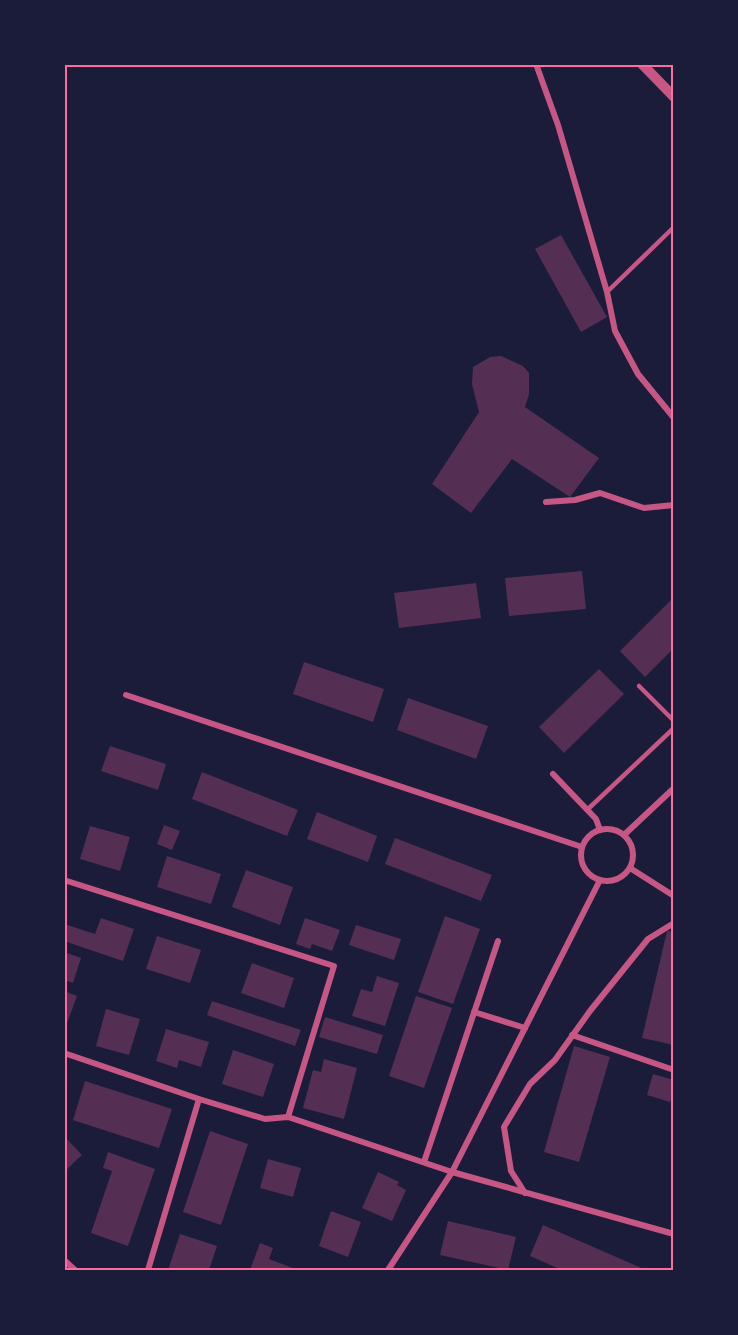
<svg xmlns="http://www.w3.org/2000/svg" width="738" height="1335" font-family="Overpass,sans-serif">
	<style>
		.building { fill: #542f53 }
		.lines { fill: none; stroke-linecap: round; stroke-linejoin: round }
		.service { stroke: #c65784; stroke-width: 4.5 }
		.minor { stroke: #c65784; stroke-width: 6 }
		.tertiary { stroke: #c65784; stroke-width: 10 }
		.neatline { fill: none; stroke: #ff6b9d; stroke-width: 2 }
	</style>
	<rect width="100%" height="100%" fill="#1b1b3a"/>
	<g class="building">
		<polygon points="561,235 607,317 581,332 535,249"/>
		<polygon points="501,356 523,366 529,373 529,394 525,407 599,458 570,497 512,459 471,513 432,484 479,412 472,384 473,367 490,357"/>
		<polygon points="582,571 586,609 509,616 505,578"/>
		<polygon points="476,583 481,618 399,628 394,593"/>
		<polygon points="674,597 674,648 645,677 620,651"/>
		<polygon points="304,662 384,689 373,722 293,694"/>
		<polygon points="599,669 624,694 564,753 539,727"/>
		<polygon points="408,698 488,726 476,759 397,730"/>
		<polygon points="110,746 166,764 158,790 101,771"/>
		<polygon points="202,772 298,810 287,836 192,799"/>
		<polygon points="317,812 377,836 368,862 307,839"/>
		<polygon points="164,825 180,831 172,850 157,844"/>
		<polygon points="90,826 130,837 120,871 80,859"/>
		<polygon points="395,838 492,875 481,901 385,864"/>
		<polygon points="167,856 221,874 211,904 157,887"/>
		<polygon points="246,870 293,887 280,925 232,907"/>
		<polygon points="445,916 480,929 453,1004 418,992"/>
		<polygon points="101,918 134,929 123,961 64,941 64,924 95,934"/>
		<polygon points="305,918 340,930 332,951 312,944 310,949 296,944"/>
		<polygon points="356,925 401,939 394,960 349,945"/>
		<polygon points="667,931 674,932 674,1045 642,1038"/>
		<polygon points="157,936 201,950 190,983 146,969"/>
		<polygon points="64,952 81,958 73,983 64,980"/>
		<polygon points="252,963 294,978 284,1008 241,993"/>
		<polygon points="377,976 399,983 385,1026 352,1016 361,989 372,992"/>
		<polygon points="64,991 77,996 65,1029 64,1029"/>
		<polygon points="416,996 452,1008 424,1088 389,1076"/>
		<polygon points="212,1001 301,1030 295,1046 207,1015"/>
		<polygon points="106,1009 140,1019 129,1055 96,1046"/>
		<polygon points="325,1017 383,1035 377,1054 319,1037"/>
		<polygon points="166,1029 209,1042 201,1067 179,1060 177,1068 156,1061"/>
		<polygon points="574,1046 610,1057 579,1162 544,1152"/>
		<polygon points="233,1050 274,1064 263,1097 222,1084"/>
		<polygon points="324,1059 357,1068 344,1119 303,1108 313,1070 321,1072"/>
		<polygon points="653,1074 674,1080 674,1091 670,1102 647,1095"/>
		<polygon points="85,1081 172,1109 159,1148 73,1120"/>
		<polygon points="210,1131 248,1144 221,1225 183,1212"/>
		<polygon points="64,1136 82,1155 64,1172"/>
		<polygon points="108,1152 155,1169 128,1246 91,1233 112,1171 103,1168"/>
		<polygon points="268,1159 301,1168 293,1197 260,1188"/>
		<polygon points="378,1172 399,1182 397,1185 406,1190 392,1221 362,1208"/>
		<polygon points="331,1211 361,1222 348,1257 319,1246"/>
		<polygon points="448,1221 516,1237 508,1270 440,1255"/>
		<polygon points="543,1225 646,1270 562,1270 530,1256"/>
		<polygon points="180,1234 217,1246 209,1270 168,1270"/>
		<polygon points="260,1243 273,1248 269,1259 298,1270 250,1270"/>
	</g>
	<g class="lines">
		<g class="service">
			<polyline points="607,292 674,227"/>
			<polyline points="639,686 674,721"/>
			<polyline points="587,810 674,728"/>
		</g>
		<g class="minor">
			<polyline points="536,64 558,125 607,292 615,331 638,374 674,418"/>
			<polyline points="546,502 575,500 600,493 644,508 674,505"/>
			<polyline points="126,695 582,847"/>
			<polyline points="553,774 596,819 600,830"/>
			<circle cx="607" cy="855" r="26"/>
			<polyline points="624,835 674,788"/>
			<polyline points="630,868 674,896"/>
			<polyline points="67,881 334,966 288,1117"/>
			<polyline points="474,1012 525,1028"/>
			<polyline points="572,1035 674,1070"/>
			<polyline points="64,1053 199,1099 265,1119 288,1117 452,1172 674,1234"/>
			<polyline points="424,1162 498,941"/>
			<polyline points="525,1193 511,1171 504,1127 530,1084 555,1060 590,1011 648,939 674,923"/>
			<polyline points="64,1260 75,1270"/>
			<polyline points="148,1270 199,1099"/>
			<polyline points="388,1270 452,1172 600,880"/>
		</g>
		<polyline class="tertiary" points="642,64 674,97"/>
	</g>
	<rect width="738" height="1335" fill="none" stroke="#1b1b3a" stroke-width="132"/>
	<rect x="66" y="66" width="606" height="1203" class="neatline"/>
</svg>
